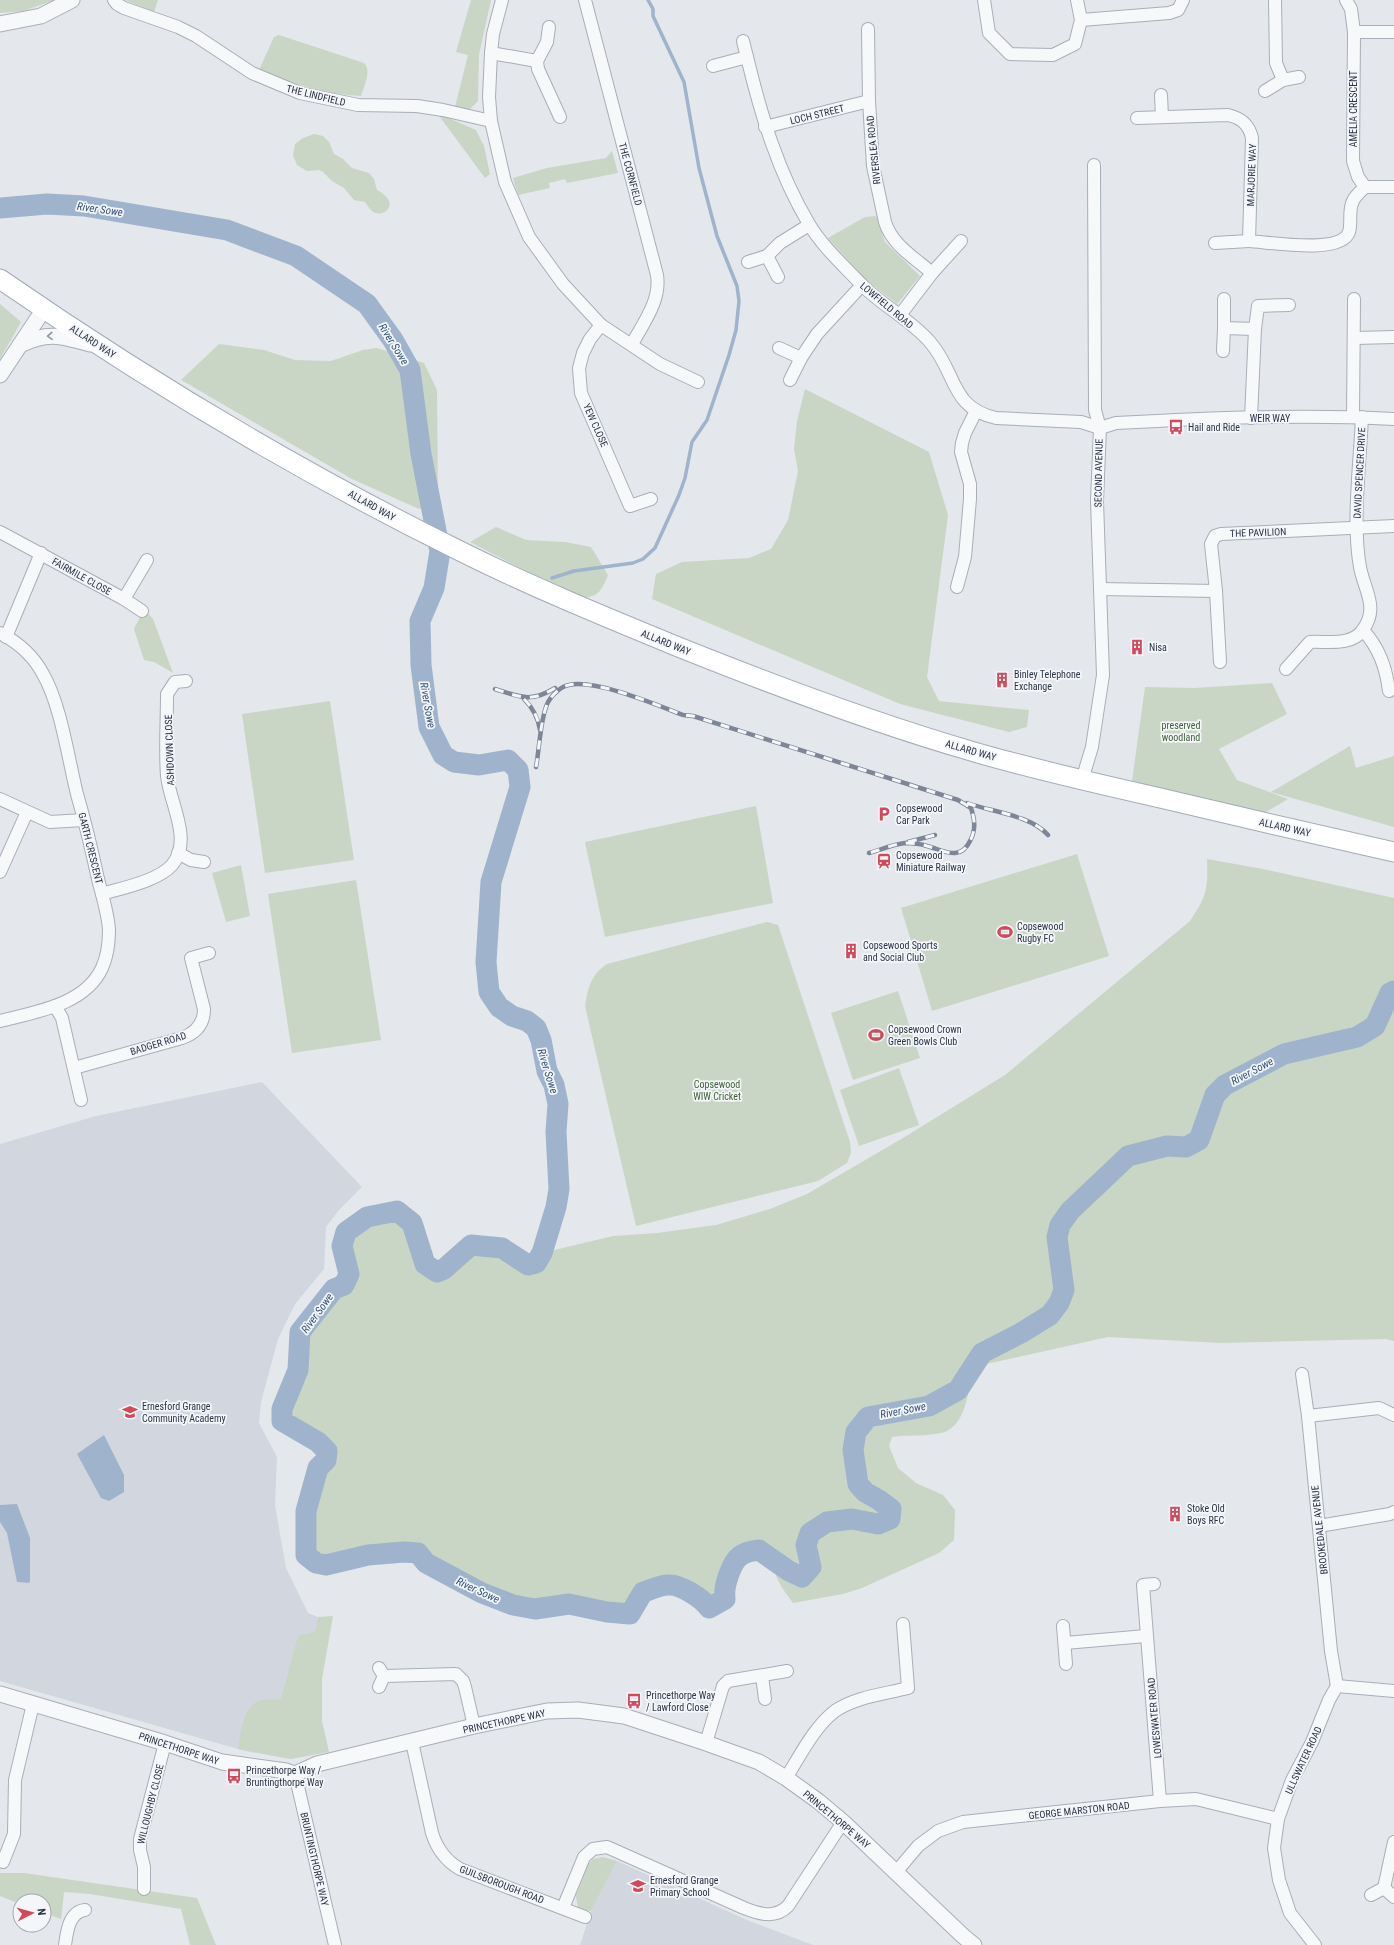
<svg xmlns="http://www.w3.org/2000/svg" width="1394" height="1945" font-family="'Roboto Condensed',sans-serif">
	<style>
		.built { fill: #d2d6de }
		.green { fill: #c9d6c5 }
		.water { fill: #9fb4cc }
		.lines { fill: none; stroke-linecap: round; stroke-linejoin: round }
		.stream { stroke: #9fb4cc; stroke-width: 3.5 }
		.river { stroke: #9fb4cc; stroke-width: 21 }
		.minor-casing { stroke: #a9aeb7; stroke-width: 14 }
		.tertiary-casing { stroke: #a9aeb7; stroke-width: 17 }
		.primary-casing { stroke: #a3abb8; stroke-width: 21 }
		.minor { stroke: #f7f8fa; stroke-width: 12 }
		.tertiary { stroke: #f7f8fa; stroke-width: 15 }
		.primary { stroke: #fff; stroke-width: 19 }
		.rail-casing { stroke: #7d8696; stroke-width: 4.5 }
		.rail { stroke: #f4f6f9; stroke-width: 3; stroke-dasharray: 9; stroke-linecap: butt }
		.oneway { stroke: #9196a0 }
		.labels { text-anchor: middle; stroke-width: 3.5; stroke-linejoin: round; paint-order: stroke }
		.street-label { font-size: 10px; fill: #2b3445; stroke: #f4f6f9 }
		.poi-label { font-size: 10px; fill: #2b3445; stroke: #f4f6f9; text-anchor: start }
		.park-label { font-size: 10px; fill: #3f6138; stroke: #f4f6f9 }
		.water-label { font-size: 11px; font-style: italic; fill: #34527a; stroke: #f4f6f9 }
	</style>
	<rect width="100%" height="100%" fill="#e4e7ec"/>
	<g class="built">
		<polygon points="262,1082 362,1187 339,1210 326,1227 324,1269 295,1304 278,1339 261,1402 259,1423 277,1457 275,1505 286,1568 308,1613 318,1617 291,1759 245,1751 0,1681 0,1144 96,1116"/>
		<polygon points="617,1861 747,1920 813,1945 580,1945 591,1911"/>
	</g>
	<g class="green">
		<polygon points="0,0 55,0 23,11 0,13"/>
		<polygon points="125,0 158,0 154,12"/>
		<polygon points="471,0 491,0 479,55 478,101 468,111 455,107 468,55 456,52"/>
		<path d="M279,35L364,63C372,71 364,86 361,96C325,94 292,84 259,70L274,37Z"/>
		<polygon points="437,113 476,130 484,146 490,174 485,178"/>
		<path d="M314,134L323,136L329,142L334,154L343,159L352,168L369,173L374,179L377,190C404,204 381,221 371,210C369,208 367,205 365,202L354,200L344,188L332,181L323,172L319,170L307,171L297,165L293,155L295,144L303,138Z"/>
		<polygon points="612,151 618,173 567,183 565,179 549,183 550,188 518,195 513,178 547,168 606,158"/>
		<polygon points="876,216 885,242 920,276 897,304 865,279 828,238 865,217"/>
		<polygon points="0,304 21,322 0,359"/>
		<polygon points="219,344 264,350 295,360 331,361 363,350 377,348 424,363 437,390 438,503 419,509 352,479 181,380"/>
		<polygon points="805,389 929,452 948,515 927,677 939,701 1029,710 1027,727 1009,732 900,704 652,599 656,574 682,562 749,558 771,549 788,520 798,471 794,449 797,421"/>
		<path d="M496,527L526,540L565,542L591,547L608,575C601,592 598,598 578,598L470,542Z"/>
		<polygon points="144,609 153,619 173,673 154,662 144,660 134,629"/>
		<polygon points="1272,683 1287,714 1219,749 1237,780 1288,799 1261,815 1132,781 1145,687 1194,688"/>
		<polygon points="330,701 354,860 265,873 242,714"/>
		<polygon points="1350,746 1356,768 1394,756 1394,827 1271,792"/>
		<polygon points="756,806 773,903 605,937 585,842"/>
		<polygon points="1077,854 1109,956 932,1011 901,908"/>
		<path d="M1207,859L1263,869L1394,898V1341L1385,1339L1221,1343L1108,1337L973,1367C969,1387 967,1421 947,1431C941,1434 932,1434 926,1435C914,1436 903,1435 892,1437L889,1446L898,1468L916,1483L943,1495L955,1510L954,1540L939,1553L862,1588L843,1594L793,1603C788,1596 782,1589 778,1580C774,1572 773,1562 766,1555C758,1547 740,1551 734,1560C727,1569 724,1589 725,1599L709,1608C702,1598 680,1584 668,1585C660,1585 650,1590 643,1592L630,1614L607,1612L569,1604L535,1609L513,1605L482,1593L426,1563L418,1553L404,1552L368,1555L326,1565L316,1563L306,1555V1511L318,1468L326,1460L327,1451L318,1442L282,1421V1409L297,1371L300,1332L334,1289L344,1285L349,1274L342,1246L346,1232L367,1217L397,1211L412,1223L425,1264L437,1272L444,1269L471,1245L502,1248L528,1265L536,1263L542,1253L613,1236L657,1233L716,1225L770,1209L807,1194L903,1138L1005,1075L1190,921C1207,896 1208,889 1207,859Z"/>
		<polygon points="241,865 250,916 226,922 212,873"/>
		<polygon points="356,880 381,1040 292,1053 268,894"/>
		<path d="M767,922L778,925L850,1142L851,1153L847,1163L818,1181L636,1226L585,1006C588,987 591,975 607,964Z"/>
		<polygon points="898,991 920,1058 853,1080 831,1013"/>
		<polygon points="899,1068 919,1125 859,1146 840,1090"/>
		<path d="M333,1616L322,1679V1721L329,1752L291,1759L238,1749C241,1734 242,1704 262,1700C268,1699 275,1700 281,1699L298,1636L315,1632L318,1617Z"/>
		<polygon points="603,1857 617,1861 591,1911 578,1909 576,1896 588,1865 593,1859"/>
		<polygon points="0,1873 24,1873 197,1898 216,1945 190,1945 181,1909 90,1894 64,1892 61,1919 44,1913 44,1901 20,1901 20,1904 0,1896"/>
	</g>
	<g class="water">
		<polygon points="104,1435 124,1475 124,1492 109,1501 101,1498 77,1454"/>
		<polygon points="17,1504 30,1538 30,1581 29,1583 17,1582 7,1533 0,1522 0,1505"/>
	</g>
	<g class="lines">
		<polyline class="stream" points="552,578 574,571 633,563 643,559 655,548 679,495 685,478 692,442 707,420 729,355 736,330 739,301 737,286 717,236 699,168 684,82 653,16 653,9 648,0"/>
		<path class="river" d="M0,208L47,204L84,206L227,230L296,256L367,304L393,340L410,370L421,454L440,551L434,588L420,621L421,665L429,727L443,755L454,762L479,765L508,760L518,770L520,787L491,882L486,962L489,992L499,1007L512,1016L527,1021L536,1028L541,1040L547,1071L554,1085L558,1104L556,1132L559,1189L556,1207L542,1253L536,1263L528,1265L502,1248L471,1245L444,1269L437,1272L425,1264L412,1223L397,1211L367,1217L346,1232L342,1246L349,1274L344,1285L334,1289L300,1332L298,1370L282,1409V1421L318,1442L327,1451L326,1460L318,1468L306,1511V1555L316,1563L326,1565L368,1555L404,1552L418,1553L426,1563L482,1593L513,1605L535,1609L569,1604L607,1612L630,1614L643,1592C650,1590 660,1585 668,1585C680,1584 702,1598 709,1608L725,1599C724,1589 726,1583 729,1574C735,1557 741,1552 759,1550L789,1571L802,1577L811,1567L806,1545L810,1533L827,1522L852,1519L878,1524L890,1519L891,1509L879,1500L865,1492L858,1484L853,1450L856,1432L868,1417L929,1406L958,1390L982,1353L1021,1333L1050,1315L1059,1303L1064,1290L1057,1237L1060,1225L1070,1211L1128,1156L1167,1146L1186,1147L1199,1140L1215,1095L1225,1085L1284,1054L1357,1037L1375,1026L1390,993L1394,991"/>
		<g class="minor-casing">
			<g id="minor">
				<polyline points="114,0 117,4 124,8 178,27 196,36 252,73 300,93 358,105 417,106 443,110 491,121"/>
				<polyline points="502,0 493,34 491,53 489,97 491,121 505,182 529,237 563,284 601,325 660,364 698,382"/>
				<path d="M585,0L657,275C661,300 644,322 632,344"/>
				<polyline points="984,0 989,33 1010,54 1053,55 1075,44 1081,20 1077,0"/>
				<polyline points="1275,0 1276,63 1283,80 1299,77"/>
				<polyline points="1346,0 1351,9 1354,32 1353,161 1358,177 1365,187 1394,187"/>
				<polyline points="1081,20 1169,13 1178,10 1183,0"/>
				<polyline points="549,27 547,42 537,61 538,69 560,117"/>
				<path d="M868,29L869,101L873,166L885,222C892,245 915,258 932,273"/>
				<polyline points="1354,32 1394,32"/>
				<polyline points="743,41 747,57"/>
				<polyline points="491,53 537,61"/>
				<path d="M713,66L747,57C761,115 778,172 809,224C822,246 843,265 861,284C881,305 910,319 930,342C957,373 950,408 996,418L1081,422L1100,428"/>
				<polyline points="1265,91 1283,80"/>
				<polyline points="1161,95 1162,117"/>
				<path d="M1137,118L1228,115C1241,118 1249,124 1252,138L1249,241C1269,242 1341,255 1349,232C1352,223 1348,210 1353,201C1355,196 1361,191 1365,187"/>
				<polyline points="765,127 869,101"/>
				<polyline points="1215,243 1249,241"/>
				<polyline points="767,256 778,277"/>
				<polyline points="748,262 767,256 780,243 809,225"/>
				<polyline points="1224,299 1224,328 1255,329 1258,306 1289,305"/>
				<polyline points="900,315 932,273 961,241"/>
				<polyline points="601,325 590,339 583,353 579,368 581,393 630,506 651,499"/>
				<polyline points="1355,338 1394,337"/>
				<polyline points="779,348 801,358"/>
				<polyline points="1223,351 1224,328"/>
				<polyline points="790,380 801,358 817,334 862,285"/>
				<polyline points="1353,417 1354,299"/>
				<polyline points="1251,418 1255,329"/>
				<path d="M1100,428L1116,423C1209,418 1302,414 1394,419"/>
				<polyline points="0,532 124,599 142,611"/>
				<polyline points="957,587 965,557 970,499 970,484 961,452 962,443 965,433 976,411"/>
				<polyline points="1100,589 1216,591 1211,544 1215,536 1221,534 1394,526"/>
				<polyline points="1216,591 1220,662"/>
				<polyline points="124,599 147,560"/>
				<path d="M1363,630C1379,648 1386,667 1389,691"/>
				<path d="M0,633C19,643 33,655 43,674C61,705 68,758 77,794C85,822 92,851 98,879C102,895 108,913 109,930C109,942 107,957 102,968C85,1005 35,1012 0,1021"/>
				<polyline points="6,637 41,553"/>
				<path d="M1286,669L1310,642C1327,641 1351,646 1362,631C1380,608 1364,590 1360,567C1352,523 1360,463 1362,417"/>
				<polyline points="1082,780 1092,747 1103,675 1097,501 1100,428 1095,410 1094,165"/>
				<polyline points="0,799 50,822 84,820"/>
				<polyline points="178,853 191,860 204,862"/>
				<polyline points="0,872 27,812"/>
				<path d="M102,894C122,888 158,881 172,865C193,840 170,804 167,776C165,749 167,721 167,694L175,682L186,681"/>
				<polyline points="55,1006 62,1018 81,1100"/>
				<path d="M74,1068L182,1038C196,1033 204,1024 204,1009L191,958L209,953"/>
				<polyline points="1302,1374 1308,1416 1331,1651 1337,1686"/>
				<polyline points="1308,1416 1379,1408 1394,1415"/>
				<polyline points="1319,1526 1390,1514 1394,1512"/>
				<polyline points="1154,1584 1143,1585 1160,1801"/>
				<polyline points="1063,1626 1066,1664"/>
				<polyline points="1065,1643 1146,1636"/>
				<polyline points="379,1668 384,1676 379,1687"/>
				<polyline points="384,1676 456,1674 463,1681 465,1687 474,1726"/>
				<polyline points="762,1676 765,1699"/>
				<polyline points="1337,1686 1394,1691"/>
				<path d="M412,1742L432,1833C437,1849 446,1861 460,1869L585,1917"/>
				<polyline points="706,1743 723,1686 728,1681 787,1671"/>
				<polyline points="295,1774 335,1945"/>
				<path d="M786,1778C800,1756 814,1727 835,1711C855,1697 885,1694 908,1688L903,1624"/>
				<polyline points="3,1862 14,1834 15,1780 33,1704"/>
				<polyline points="897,1871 918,1846 938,1831 963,1822 1160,1801 1196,1799 1278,1819"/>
				<polyline points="1384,1888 1394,1842"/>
				<polyline points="144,1889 144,1867 140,1850 140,1839 165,1743"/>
				<polyline points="1371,1895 1384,1888 1394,1897"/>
				<path d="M563,1908L584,1857L593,1849L607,1847L744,1908C759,1914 775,1919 788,1906L843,1822"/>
				<path d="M65,1945C67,1931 69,1912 85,1910"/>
				<polyline points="1315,1945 1290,1913 1279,1880 1274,1848 1278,1819 1292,1780 1312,1742 1329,1700 1337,1686"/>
			</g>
		</g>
		<g class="tertiary-casing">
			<g id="tertiary">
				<polyline points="0,24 41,16 72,0"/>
				<path d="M20,345C48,331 62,336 90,344"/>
				<polyline points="0,375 44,309"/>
				<polyline points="0,1694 165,1743 222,1762 286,1771 295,1774 317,1764 474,1726 547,1711 578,1710 624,1716 706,1743 759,1762 786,1778 818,1801 843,1822 963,1936 974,1945"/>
			</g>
		</g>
		<g class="primary-casing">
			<path id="primary" d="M0,279C146,380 300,472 460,551C530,586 603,616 676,646C773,685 871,722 971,751C1032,769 1094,783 1156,797C1235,816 1315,834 1394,852"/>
		</g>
		<use href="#minor" class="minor"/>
		<use href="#tertiary" class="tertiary"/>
		<use href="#primary" class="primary"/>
		<g class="rail-casing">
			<g id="rail">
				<path d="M495,689C520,697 531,703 555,688"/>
				<path d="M524,699C533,708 538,717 540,730"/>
				<path d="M536,767C539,752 541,710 550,699C554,693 562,686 569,685C596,679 657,705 683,715L693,716L958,800L971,808C975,820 976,830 970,841C960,862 943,850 927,846C921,844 912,843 905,843C894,844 880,850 869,853"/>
				<path d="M967,803C992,812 1030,815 1048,835"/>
				<polyline points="908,842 935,835"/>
			</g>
		</g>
		<use href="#rail" class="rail"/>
	</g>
	<defs><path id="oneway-chevron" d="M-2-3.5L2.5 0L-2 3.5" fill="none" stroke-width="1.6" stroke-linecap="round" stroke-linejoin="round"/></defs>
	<use class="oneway" href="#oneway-chevron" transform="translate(50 336) rotate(178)"/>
	<defs>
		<g id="bus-bare" transform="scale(1.2)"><path d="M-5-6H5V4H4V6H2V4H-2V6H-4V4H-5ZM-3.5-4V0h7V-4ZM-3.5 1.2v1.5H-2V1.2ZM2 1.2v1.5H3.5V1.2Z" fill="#d1495b" stroke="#f4f6f9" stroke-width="2.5" paint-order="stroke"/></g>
		<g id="building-bare" transform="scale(1.2)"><path d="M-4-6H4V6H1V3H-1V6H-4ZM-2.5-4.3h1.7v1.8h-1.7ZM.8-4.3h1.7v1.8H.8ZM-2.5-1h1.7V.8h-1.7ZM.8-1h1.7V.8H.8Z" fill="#d1495b" stroke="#f4f6f9" stroke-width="2.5" paint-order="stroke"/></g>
		<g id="parking-bare" transform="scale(1.2)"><path d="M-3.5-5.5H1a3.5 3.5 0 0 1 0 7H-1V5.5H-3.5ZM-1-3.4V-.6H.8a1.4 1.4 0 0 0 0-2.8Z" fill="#d1495b" stroke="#f4f6f9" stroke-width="2.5" paint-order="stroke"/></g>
		<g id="station-bare" transform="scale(1.2)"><path d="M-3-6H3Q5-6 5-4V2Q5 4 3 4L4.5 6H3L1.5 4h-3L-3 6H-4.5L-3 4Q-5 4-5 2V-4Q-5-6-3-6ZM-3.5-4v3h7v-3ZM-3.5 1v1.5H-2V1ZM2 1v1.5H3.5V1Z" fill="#d1495b" stroke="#f4f6f9" stroke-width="2.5" paint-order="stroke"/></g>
		<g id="stadium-bare" transform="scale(1.2)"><path d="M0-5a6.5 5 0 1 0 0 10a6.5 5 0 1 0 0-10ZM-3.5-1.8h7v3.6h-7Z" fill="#d1495b" stroke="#f4f6f9" stroke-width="2.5" paint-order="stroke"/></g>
		<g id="school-bare" transform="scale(1.2)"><path d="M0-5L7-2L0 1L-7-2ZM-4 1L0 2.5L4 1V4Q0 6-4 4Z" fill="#d1495b" stroke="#f4f6f9" stroke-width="2.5" paint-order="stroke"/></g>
	</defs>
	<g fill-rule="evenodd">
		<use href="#bus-bare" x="1176" y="427"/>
		<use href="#building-bare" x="1137" y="647"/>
		<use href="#building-bare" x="1002" y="680"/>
		<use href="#parking-bare" x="884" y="814"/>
		<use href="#station-bare" x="884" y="861"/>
		<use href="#stadium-bare" x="1005" y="932"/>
		<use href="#building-bare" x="851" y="951"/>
		<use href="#stadium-bare" x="876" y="1035"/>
		<use href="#school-bare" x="130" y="1412"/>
		<use href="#building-bare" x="1175" y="1514"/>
		<use href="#bus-bare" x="634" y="1701"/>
		<use href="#bus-bare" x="234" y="1776"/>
		<use href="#school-bare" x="638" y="1886"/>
	</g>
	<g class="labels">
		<g class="street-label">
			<text transform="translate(316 95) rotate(14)" y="4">THE LINDFIELD</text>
			<text transform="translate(1353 109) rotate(-90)" y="4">AMELIA CRESCENT</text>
			<text transform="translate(817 114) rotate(-14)" y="4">LOCH STREET</text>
			<text transform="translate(873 150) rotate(-96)" y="4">RIVERSLEA ROAD</text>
			<text transform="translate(631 174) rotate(75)" y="4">THE CORNFIELD</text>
			<text transform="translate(1251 175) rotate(-88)" y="4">MARJORIE WAY</text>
			<text transform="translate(887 305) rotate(40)" y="4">LOWFIELD ROAD</text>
			<text transform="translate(93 341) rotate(33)" y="4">ALLARD WAY</text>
			<text x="1270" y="422">WEIR WAY</text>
			<text transform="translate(596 425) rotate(66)" y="4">YEW CLOSE</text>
			<text transform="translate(1098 473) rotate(-89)" y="4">SECOND AVENUE</text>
			<text transform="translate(1359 473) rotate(-87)" y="4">DAVID SPENCER DRIVE</text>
			<text transform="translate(372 505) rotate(29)" y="4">ALLARD WAY</text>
			<text transform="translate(1258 532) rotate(-2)" y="4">THE PAVILION</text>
			<text transform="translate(82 576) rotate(29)" y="4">FAIRMILE CLOSE</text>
			<text transform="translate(666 642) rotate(22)" y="4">ALLARD WAY</text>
			<text transform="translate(169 750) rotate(-92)" y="4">ASHDOWN CLOSE</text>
			<text transform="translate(971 750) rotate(16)" y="4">ALLARD WAY</text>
			<text transform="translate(1285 827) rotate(13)" y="4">ALLARD WAY</text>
			<text transform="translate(91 848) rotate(76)" y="4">GARTH CRESCENT</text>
			<text transform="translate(158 1043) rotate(-17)" y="4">BADGER ROAD</text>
			<text transform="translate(1319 1530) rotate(-96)" y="4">BROOKEDALE AVENUE</text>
			<text transform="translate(1154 1718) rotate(-95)" y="4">LOWESWATER ROAD</text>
			<text transform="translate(504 1721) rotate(-12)" y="4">PRINCETHORPE WAY</text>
			<text transform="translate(179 1748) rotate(18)" y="4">PRINCETHORPE WAY</text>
			<text transform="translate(1303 1760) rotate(-65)" y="4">ULLSWATER ROAD</text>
			<text transform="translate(150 1804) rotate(-76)" y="4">WILLOUGHBY CLOSE</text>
			<text transform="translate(1079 1810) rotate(-6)" y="4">GEORGE MARSTON ROAD</text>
			<text transform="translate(837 1819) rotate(40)" y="4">PRINCETHORPE WAY</text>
			<text transform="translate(315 1859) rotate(77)" y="4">BRUNTINGTHORPE WAY</text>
			<text transform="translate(502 1884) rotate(21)" y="4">GUILSBOROUGH ROAD</text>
		</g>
		<g class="poi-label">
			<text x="1188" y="431">Hail and Ride</text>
			<text x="1149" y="651">Nisa</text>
			<text x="1014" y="678">Binley Telephone<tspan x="1014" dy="12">Exchange</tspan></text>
			<text x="896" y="812">Copsewood<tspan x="896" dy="12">Car Park</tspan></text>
			<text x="896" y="859">Copsewood<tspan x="896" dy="12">Miniature Railway</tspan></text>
			<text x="1017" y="930">Copsewood<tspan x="1017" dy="12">Rugby FC</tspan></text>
			<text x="863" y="949">Copsewood Sports<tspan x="863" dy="12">and Social Club</tspan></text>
			<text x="888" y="1033">Copsewood Crown<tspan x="888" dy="12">Green Bowls Club</tspan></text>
			<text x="142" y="1410">Ernesford Grange<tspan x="142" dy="12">Community Academy</tspan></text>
			<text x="1187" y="1512">Stoke Old<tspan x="1187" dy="12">Boys RFC</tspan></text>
			<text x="646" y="1699">Princethorpe Way<tspan x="646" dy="12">/ Lawford Close</tspan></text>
			<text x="246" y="1774">Princethorpe Way /<tspan x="246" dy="12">Bruntingthorpe Way</tspan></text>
			<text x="650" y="1884">Ernesford Grange<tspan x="650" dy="12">Primary School</tspan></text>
		</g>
		<g class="park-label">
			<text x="1181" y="729">preserved<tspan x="1181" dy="12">woodland</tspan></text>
			<text x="717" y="1088">Copsewood<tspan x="717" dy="12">WIW Cricket</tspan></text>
		</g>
		<g class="water-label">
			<text transform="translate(100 209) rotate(8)" y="4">River Sowe</text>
			<text transform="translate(394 344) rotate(58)" y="4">River Sowe</text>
			<text transform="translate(428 705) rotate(80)" y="4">River Sowe</text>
			<text transform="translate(548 1071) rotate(73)" y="4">River Sowe</text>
			<text transform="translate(1252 1071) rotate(-28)" y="4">River Sowe</text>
			<text transform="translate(317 1313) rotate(-54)" y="4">River Sowe</text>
			<text transform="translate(903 1410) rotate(-11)" y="4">River Sowe</text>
			<text transform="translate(478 1590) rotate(25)" y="4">River Sowe</text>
		</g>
	</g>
	<g transform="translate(32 1913) rotate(84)"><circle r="19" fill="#f4f6f9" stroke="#a4a8b1"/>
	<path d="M0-3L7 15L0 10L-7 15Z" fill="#d1495b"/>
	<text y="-6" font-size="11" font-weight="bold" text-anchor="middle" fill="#2b3445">N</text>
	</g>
</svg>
